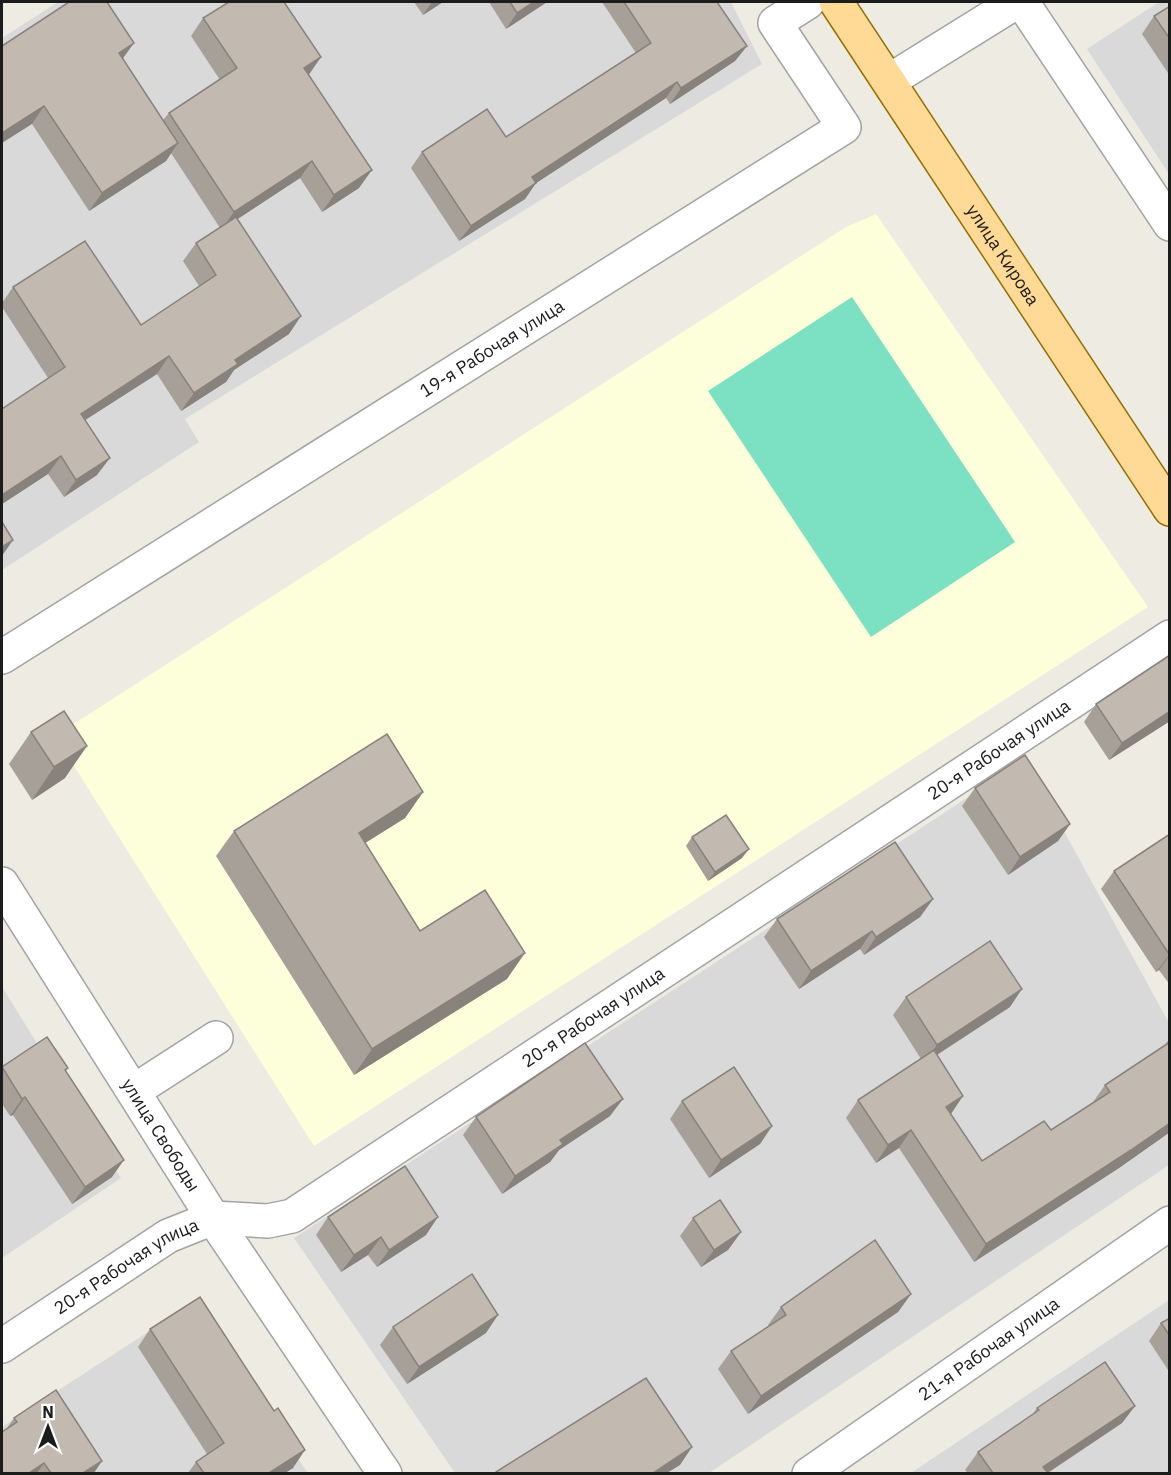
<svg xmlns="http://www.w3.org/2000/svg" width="1171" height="1475" font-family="'IBM Plex Sans',sans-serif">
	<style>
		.residential { fill: #dad9d9 }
		.education { fill: #fcffda }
		.pitch { fill: #7ce0c2 }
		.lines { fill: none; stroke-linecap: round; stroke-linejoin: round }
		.minor-casing { stroke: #a3a3a3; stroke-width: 36 }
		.major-casing { stroke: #956f00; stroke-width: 36 }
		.minor { stroke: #fff; stroke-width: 33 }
		.major { stroke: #ffda96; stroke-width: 33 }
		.wall { fill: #a7a098 }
		.shaded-wall { fill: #88827c }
		.building { fill: #c2bab1; stroke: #88827c; stroke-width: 1.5 }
		.labels { text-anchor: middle; stroke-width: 4.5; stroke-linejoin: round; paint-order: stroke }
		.street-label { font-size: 18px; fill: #1c1c1c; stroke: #fff }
	</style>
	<rect width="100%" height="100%" fill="#eeebe2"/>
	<g class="residential">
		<polygon points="58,2 731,2 762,64 185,419 199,442 2,570 2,38"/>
		<polygon points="1159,2 1169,2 1169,174 1087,49"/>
		<polygon points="1025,760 1169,1023 1169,1165 709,1473 455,1473 294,1238"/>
		<polygon points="2,987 121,1178 2,1258"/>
		<polygon points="1169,1300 1169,1473 911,1473"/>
		<polygon points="191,1304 308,1473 2,1474 2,1427"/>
	</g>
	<polygon class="education" points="876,214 1148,607 314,1146 55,736 846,227"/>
	<polygon class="pitch" points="852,297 1015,542 871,637 708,391"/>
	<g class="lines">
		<g class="minor-casing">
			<g id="minor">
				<polyline points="1022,2 1170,224"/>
				<polyline points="889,81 1016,2"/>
				<path id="s1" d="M2,657L844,127L775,23L808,2"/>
				<path id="s2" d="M2,884L213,1218L385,1474"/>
				<polyline points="134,1091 216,1038"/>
				<path id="s3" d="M2,1346L168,1236L213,1218L268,1221L292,1216L1170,637"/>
				<path id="s4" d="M809,1474L1170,1223"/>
			</g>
		</g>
		<g class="major-casing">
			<g id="major">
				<path id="s5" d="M836,2L1170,509"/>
			</g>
		</g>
		<use href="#minor" class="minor"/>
		<use href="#major" class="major"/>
	</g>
	<g class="wall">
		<polygon points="414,2 443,2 423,15"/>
		<polygon points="489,2 547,2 506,29"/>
		<polygon points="602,2 717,2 747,46 735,61 670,104 666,98 536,183 525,199 459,241 411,168 422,152 506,137 636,53"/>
		<polygon points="1170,6 1170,76 1142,34 1154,16"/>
		<polygon points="203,18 321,57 309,75 359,188 322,212 300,178 237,219 289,334 234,370 226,382 181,411 157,374 85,420 97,475 64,497 48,474 2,504 2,409 48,378 2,307 2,303 13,287 141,325 199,286 183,261 196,243 220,228 171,153 166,161 89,211 32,124 2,46 123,59 163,120 169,113 220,80 191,36"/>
		<polygon points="1170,655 1170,721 1109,760 1084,722 1096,704"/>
		<polygon points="31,732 65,778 32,800 9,764"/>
		<polygon points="975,788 1070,824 1058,841 1008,875 962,806"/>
		<polygon points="423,792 405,818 365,843 420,931 507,979 354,1075 216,856 234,831"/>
		<polygon points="1170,834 1170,985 1159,970 1156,972 1101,889 1114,871"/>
		<polygon points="692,837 742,858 708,881 686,846"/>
		<polygon points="933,899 920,917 864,955 860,949 799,989 764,937 777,919"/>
		<polygon points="906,997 1010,1007 937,1055 951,1114 982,1161 1051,1130 1093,1102 1105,1085 1164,1046 1170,1038 1170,1132 1119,1168 974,1262 899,1148 876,1163 846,1118 858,1100 921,1059 893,1015"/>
		<polygon points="2,1067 68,1068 65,1072 112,1177 72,1204 13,1115 10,1116 2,1104"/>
		<polygon points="682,1101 772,1126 760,1144 709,1178 670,1119"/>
		<polygon points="610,1116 559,1150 550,1162 502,1194 463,1135 476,1117"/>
		<polygon points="328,1217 426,1235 377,1267 368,1255 341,1272 316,1235"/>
		<polygon points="693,1218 741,1232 728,1250 701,1267 680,1236"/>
		<polygon points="911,1294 898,1312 748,1414 718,1369 731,1351 769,1326 768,1325 781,1307"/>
		<polygon points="1170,1318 1170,1373 1149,1341 1161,1323"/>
		<polygon points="393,1327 486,1333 407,1384 380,1345"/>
		<polygon points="150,1329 293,1468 285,1473 188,1473 196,1462 207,1454 138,1347"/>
		<polygon points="1135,1406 1122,1423 1048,1473 968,1473 965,1470 978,1452 1032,1415 1037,1408"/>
		<polygon points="14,1418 94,1473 2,1473 7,1428"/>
	</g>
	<g class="shaded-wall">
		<polygon points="432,2 443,2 423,15"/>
		<polygon points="534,2 547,2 506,29 517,13"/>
		<polygon points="134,43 121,61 119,53"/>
		<polygon points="747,46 735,61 670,104 681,88"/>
		<polygon points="321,57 308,75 304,68"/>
		<polygon points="677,82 666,98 521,193 532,177"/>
		<polygon points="44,106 32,124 2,143 2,133"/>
		<polygon points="178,143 166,161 89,211 102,193"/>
		<polygon points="312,161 300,178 221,230 234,212"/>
		<polygon points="372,170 359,188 322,212 334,195"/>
		<polygon points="536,183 525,199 459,241 471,226"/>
		<polygon points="301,316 289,334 234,370 226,382 181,411 194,393 235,360"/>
		<polygon points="169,356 157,374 68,431 81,414"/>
		<polygon points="61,456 48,474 2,504 2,495"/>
		<polygon points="110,458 97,475 64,497 76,480"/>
		<polygon points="13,540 2,556 2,547"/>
		<polygon points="1170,711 1170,721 1109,760 1122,743"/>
		<polygon points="87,746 65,778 32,800 54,767"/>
		<polygon points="423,792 405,818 341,858 359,833"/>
		<polygon points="1070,824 1058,841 1008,875 1020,857"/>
		<polygon points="749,849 742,858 708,881 715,872"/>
		<polygon points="933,899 920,917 864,955 876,937"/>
		<polygon points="872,931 860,949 799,989 811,971"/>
		<polygon points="525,953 507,979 354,1075 372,1049"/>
		<polygon points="1170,954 1170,955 1159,970 1156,972"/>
		<polygon points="1022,989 1010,1007 924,1063 937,1045"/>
		<polygon points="963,1096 951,1114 946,1107"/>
		<polygon points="25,1097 13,1115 10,1116 22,1099"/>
		<polygon points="623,1099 610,1116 559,1150 550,1162 502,1194 515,1176 560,1140"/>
		<polygon points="1170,1123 1170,1132 1119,1168 974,1262 986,1244"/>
		<polygon points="772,1126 760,1144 709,1178 721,1160"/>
		<polygon points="911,1130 899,1148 876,1163 888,1145"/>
		<polygon points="124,1160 112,1177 72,1204 85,1187"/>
		<polygon points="438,1217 426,1235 377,1267 389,1250"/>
		<polygon points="741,1232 728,1250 701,1267 714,1250"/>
		<polygon points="381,1237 368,1255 341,1272 354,1255"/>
		<polygon points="911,1294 898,1312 748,1414 761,1396"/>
		<polygon points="498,1315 486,1333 407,1384 419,1367"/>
		<polygon points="1135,1406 1122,1423 1047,1473 1043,1467"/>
		<polygon points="692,1447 680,1465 667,1473 653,1473"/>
		<polygon points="305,1450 293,1468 285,1473 269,1473"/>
		<polygon points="102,1461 94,1473 83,1473"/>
		<polygon points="44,1463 37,1473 29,1473"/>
	</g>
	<g class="building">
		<polygon points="69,2 107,2 134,43 119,53 178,143 102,193 44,106 2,133 2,46"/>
		<polygon points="229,2 284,2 321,57 304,68 372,170 334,195 312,161 234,212 169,113 237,68 203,18"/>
		<polygon points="510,2 534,2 517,13"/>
		<polygon points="624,2 717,2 747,46 681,88 677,82 532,177 536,183 471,226 422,152 487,109 506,137 651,43"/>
		<polygon points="1170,6 1170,39 1154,16"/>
		<polygon points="236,217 301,316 235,360 238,364 194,393 169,356 81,414 110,458 76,480 61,456 2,495 2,409 65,367 13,287 85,241 141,325 216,275 196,243"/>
		<polygon points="2,522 13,540 2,547"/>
		<polygon points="1170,655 1170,711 1122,743 1096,704"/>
		<polygon points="64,711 87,746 54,767 31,732"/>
		<polygon points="387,734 423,792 359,833 420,931 485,890 525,953 372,1049 234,831"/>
		<polygon points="1025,755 1070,824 1020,857 975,788"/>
		<polygon points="726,815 749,849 715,872 692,837"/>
		<polygon points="1170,834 1170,954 1169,954 1114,871"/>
		<polygon points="895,842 933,899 876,937 872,931 811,971 777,919"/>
		<polygon points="990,941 1022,989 937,1045 906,997"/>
		<polygon points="47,1037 68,1068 65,1070 124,1160 85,1187 25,1097 22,1099 2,1067"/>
		<polygon points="1170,1042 1170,1123 1131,1150 986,1244 911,1130 888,1145 858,1100 934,1050 963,1096 946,1107 982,1161 1044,1121 1051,1130 1110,1092 1105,1085"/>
		<polygon points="585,1043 623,1099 560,1140 563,1144 515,1176 476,1117"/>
		<polygon points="734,1067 772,1126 721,1160 682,1101"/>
		<polygon points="405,1166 438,1217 389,1250 381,1237 354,1255 328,1217"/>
		<polygon points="720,1200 741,1232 714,1250 693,1218"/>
		<polygon points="875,1240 911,1294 761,1396 731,1351 786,1315 781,1307"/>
		<polygon points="472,1274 498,1315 419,1367 393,1327"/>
		<polygon points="200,1297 274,1411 278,1408 305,1450 269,1473 204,1473 196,1462 224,1443 150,1329"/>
		<polygon points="1170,1318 1170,1336 1161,1323"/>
		<polygon points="1105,1362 1135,1406 1043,1467 1048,1473 993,1473 978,1452 1039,1410 1037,1408"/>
		<polygon points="646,1378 692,1447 653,1473 496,1473 496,1472"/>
		<polygon points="56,1390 102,1461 83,1473 51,1473 44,1463 29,1473 2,1473 2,1432 17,1422 14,1418"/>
	</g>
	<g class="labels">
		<g class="street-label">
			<text dy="6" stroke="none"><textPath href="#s5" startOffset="303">улица Кирова</textPath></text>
			<text dy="6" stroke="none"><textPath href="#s1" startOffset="579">19-я Рабочая улица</textPath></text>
			<text dy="6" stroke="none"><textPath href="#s3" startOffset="1174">20-я Рабочая улица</textPath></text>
			<text dy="6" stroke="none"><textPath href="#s3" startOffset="688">20-я Рабочая улица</textPath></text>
			<text dy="6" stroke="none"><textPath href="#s2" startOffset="297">улица Свободы</textPath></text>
			<text dy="6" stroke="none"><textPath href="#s3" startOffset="148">20-я Рабочая улица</textPath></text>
			<text dy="6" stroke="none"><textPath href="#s4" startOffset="219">21-я Рабочая улица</textPath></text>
		</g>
	</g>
	<rect width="1171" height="1475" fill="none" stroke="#1c1c1c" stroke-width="6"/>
	<g transform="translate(48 1427)" stroke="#ffffff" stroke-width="4.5" paint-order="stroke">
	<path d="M0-4.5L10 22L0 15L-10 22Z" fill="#1c1c1c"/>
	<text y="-9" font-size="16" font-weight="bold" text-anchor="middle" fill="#1c1c1c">N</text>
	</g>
</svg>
